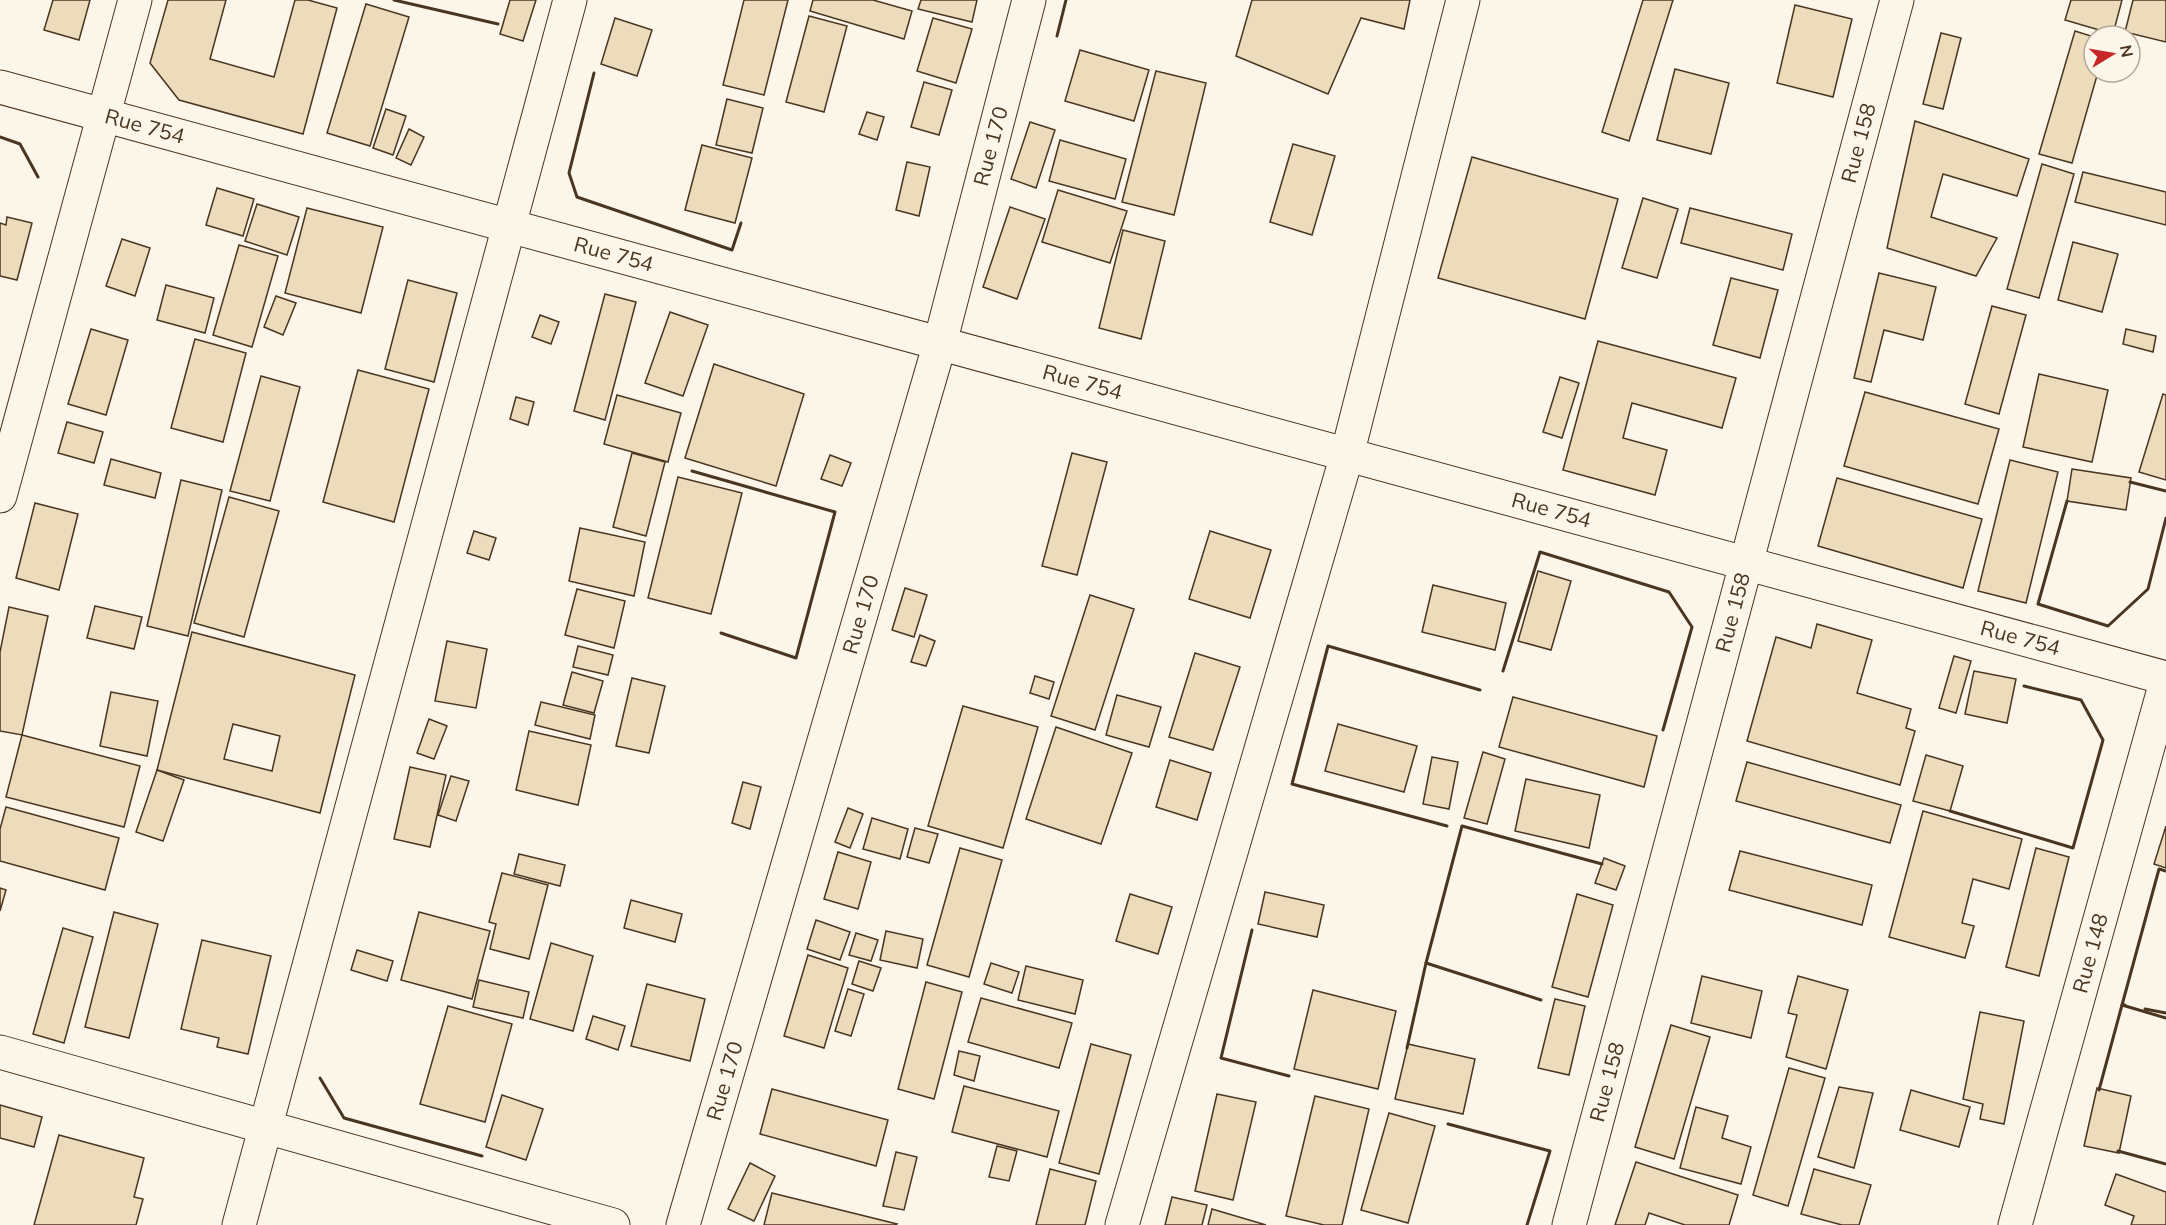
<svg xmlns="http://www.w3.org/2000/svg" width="2166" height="1225" font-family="Mulish,sans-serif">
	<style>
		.building { fill: #ecdcbc; stroke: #4a3520; stroke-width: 1.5; fill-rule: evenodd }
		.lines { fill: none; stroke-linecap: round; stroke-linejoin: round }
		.street-casing { stroke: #4a3520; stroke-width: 35 }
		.street { stroke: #fbf6e9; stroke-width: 33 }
		.wall { stroke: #4a3520; stroke-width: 3 }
		.labels { text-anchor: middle; stroke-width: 4.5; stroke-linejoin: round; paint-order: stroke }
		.street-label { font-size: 21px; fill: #4a3520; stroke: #fbf6e9 }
	</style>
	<rect width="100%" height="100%" fill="#fbf6e9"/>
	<g class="building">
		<polygon points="53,0 90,0 79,40 44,30"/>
		<polygon points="168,0 226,0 210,59 274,77 295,0 308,0 337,8 303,134 179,100 150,63"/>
		<polygon points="510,0 536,0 523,41 500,34"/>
		<polygon points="744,0 788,0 764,95 723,85"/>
		<polygon points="813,0 873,0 912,11 904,39 810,11"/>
		<polygon points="921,0 977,0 972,22 918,9"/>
		<polygon points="1252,0 1410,0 1404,29 1361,18 1328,94 1236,56"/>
		<polygon points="1643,0 1673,0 1629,141 1602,132"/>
		<polygon points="2071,0 2122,0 2113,34 2065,20"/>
		<polygon points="2133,0 2166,0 2166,42 2125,32"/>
		<polygon points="366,4 409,17 370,146 327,133"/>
		<polygon points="1795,5 1852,19 1833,97 1777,83"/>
		<polygon points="809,16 847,26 824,112 786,102"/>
		<polygon points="615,18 652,30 637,76 601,64"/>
		<polygon points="933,18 972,29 956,83 917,71"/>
		<polygon points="2075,31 2094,37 2094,72 2098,72 2072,163 2039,154"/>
		<polygon points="1941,33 1961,38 1943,109 1923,104"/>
		<polygon points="1080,50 1149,70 1134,121 1065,101"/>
		<polygon points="1675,69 1729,83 1711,154 1657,140"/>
		<polygon points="1156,71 1206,83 1174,215 1122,202"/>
		<polygon points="924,82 952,90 939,135 911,127"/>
		<polygon points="727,99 763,108 752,153 716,145"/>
		<polygon points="386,109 406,116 393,155 373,148"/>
		<polygon points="867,112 884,117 877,140 859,134"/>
		<polygon points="1915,121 2029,159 2017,196 1943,174 1931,217 1997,238 1976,276 1887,248"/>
		<polygon points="1030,122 1055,130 1036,188 1011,179"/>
		<polygon points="409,129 424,137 411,165 396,158"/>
		<polygon points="1060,140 1126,159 1115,199 1049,181"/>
		<polygon points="1293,144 1335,156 1312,235 1270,222"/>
		<polygon points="702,145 752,158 735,223 685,210"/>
		<polygon points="1472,157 1618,199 1585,319 1438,278"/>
		<polygon points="907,162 930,167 919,216 896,210"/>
		<polygon points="2042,164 2074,174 2039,298 2007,289"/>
		<polygon points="2083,172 2166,192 2166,225 2075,202"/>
		<polygon points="217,188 254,199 243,236 206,225"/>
		<polygon points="1058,190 1127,211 1110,263 1042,242"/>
		<polygon points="1643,198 1678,209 1657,278 1622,268"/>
		<polygon points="257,204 299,217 287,255 245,241"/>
		<polygon points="1010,207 1045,219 1017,299 983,287"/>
		<polygon points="307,208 383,227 361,313 285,293"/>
		<polygon points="1690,208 1792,234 1783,270 1681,243"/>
		<polygon points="7,217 32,223 17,280 0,276 0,223 6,225"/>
		<polygon points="1123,230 1165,241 1141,339 1099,328"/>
		<polygon points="122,239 150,248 135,296 106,286"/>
		<polygon points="2073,242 2118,254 2102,312 2058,300"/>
		<polygon points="239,245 278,256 252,347 213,335"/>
		<polygon points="1879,273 1936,287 1923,340 1884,330 1871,382 1854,378"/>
		<polygon points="1731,278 1778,290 1760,358 1713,345"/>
		<polygon points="408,280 457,293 434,382 385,369"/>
		<polygon points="166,285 214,298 205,333 157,320"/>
		<polygon points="605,294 636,302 605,420 574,411"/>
		<polygon points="276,296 296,303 283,335 264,327"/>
		<polygon points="1992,306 2026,315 1999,414 1965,404"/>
		<polygon points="670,312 708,325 683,396 645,383"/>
		<polygon points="540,315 559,322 551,344 532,337"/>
		<polygon points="91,329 128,340 106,415 68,404"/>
		<polygon points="2126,329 2156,336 2153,352 2123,344"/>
		<polygon points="195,339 246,353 223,442 171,428"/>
		<polygon points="1598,341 1736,378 1722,428 1632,403 1623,438 1667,450 1655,495 1563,470"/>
		<polygon points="714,364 804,394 776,486 685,458"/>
		<polygon points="358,370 429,389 394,522 323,502"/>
		<polygon points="2039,374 2108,390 2092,462 2023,447"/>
		<polygon points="261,376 300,387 270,501 230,491"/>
		<polygon points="1560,377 1579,383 1562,438 1543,432"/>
		<polygon points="1865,392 1999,429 1978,504 1844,466"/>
		<polygon points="2163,394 2166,395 2166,480 2139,472"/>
		<polygon points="617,395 681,413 668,462 604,444"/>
		<polygon points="516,397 534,402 528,425 510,419"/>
		<polygon points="67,422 103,432 94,463 58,453"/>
		<polygon points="632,453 665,462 646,536 613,527"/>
		<polygon points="1072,453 1107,462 1077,575 1042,566"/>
		<polygon points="830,455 851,463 842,486 821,479"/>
		<polygon points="111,459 161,473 155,498 104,485"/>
		<polygon points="2010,460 2058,472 2026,603 1978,591"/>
		<polygon points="2072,469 2131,478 2126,510 2067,501"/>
		<polygon points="678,477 742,493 711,614 648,598"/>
		<polygon points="1837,478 1982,519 1963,588 1818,546"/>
		<polygon points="181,480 222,490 188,636 147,626"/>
		<polygon points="229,497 279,511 244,637 194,623"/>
		<polygon points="35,503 78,514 59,590 16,578"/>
		<polygon points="580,528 645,542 634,596 569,581"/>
		<polygon points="474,531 496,538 489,560 467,553"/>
		<polygon points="1210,531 1271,550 1250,618 1189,599"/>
		<polygon points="1538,571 1571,581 1551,650 1518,641"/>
		<polygon points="1433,585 1506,603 1495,650 1422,632"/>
		<polygon points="905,588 927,595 914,637 892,630"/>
		<polygon points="577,589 625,601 614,648 565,635"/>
		<polygon points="1090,595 1134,609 1095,730 1051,716"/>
		<polygon points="95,606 142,617 134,649 87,638"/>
		<polygon points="9,607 48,616 22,735 0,731 0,652"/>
		<polygon points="1817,624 1872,640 1857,693 1911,709 1906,728 1915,731 1900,785 1747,741 1776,637 1811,648"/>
		<path d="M192,632L355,675L320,813L157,770ZM233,724L280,736L272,771L224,759Z"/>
		<polygon points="920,635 935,641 926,666 911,662"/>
		<polygon points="447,641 487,649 476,708 435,701"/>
		<polygon points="578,646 613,655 608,675 573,667"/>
		<polygon points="1195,653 1240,667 1213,750 1169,737"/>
		<polygon points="1954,656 1971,661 1956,713 1939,708"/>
		<polygon points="1974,671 2016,679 2007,723 1965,714"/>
		<polygon points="572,672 603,681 594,713 563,705"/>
		<polygon points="1035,676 1054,682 1049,699 1030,693"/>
		<polygon points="632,678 665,686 649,753 616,746"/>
		<polygon points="111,692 158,701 147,756 100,746"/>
		<polygon points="1117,695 1161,707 1149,747 1106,735"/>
		<polygon points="1513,697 1657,736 1644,787 1499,747"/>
		<polygon points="541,702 595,715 590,739 535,725"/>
		<polygon points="963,706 1038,727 1003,848 928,826"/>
		<polygon points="429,719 447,726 434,759 417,753"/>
		<polygon points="1338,724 1417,746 1404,792 1325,771"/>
		<polygon points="1056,727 1132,753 1101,844 1026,819"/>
		<polygon points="529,731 591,745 578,805 516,790"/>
		<polygon points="22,735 140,766 124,827 6,797"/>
		<polygon points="1483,752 1505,759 1487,824 1464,818"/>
		<polygon points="1926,755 1963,766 1950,811 1913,801"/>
		<polygon points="1432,757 1458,762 1449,809 1423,804"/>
		<polygon points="1170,760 1211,773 1197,820 1156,807"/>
		<polygon points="1747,762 1901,805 1890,843 1736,801"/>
		<polygon points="410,767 446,775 430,847 394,839"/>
		<polygon points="157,770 184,780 163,841 136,832"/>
		<polygon points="451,776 469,781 456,821 438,815"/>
		<polygon points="1526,779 1600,795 1589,848 1515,831"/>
		<polygon points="743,782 761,787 750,829 732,823"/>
		<polygon points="6,807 119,838 105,890 0,861 0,829"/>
		<polygon points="848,808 863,814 850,848 835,842"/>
		<polygon points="1923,811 2022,839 2009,889 1973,879 1962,923 1974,926 1965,958 1889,937"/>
		<polygon points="872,818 908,829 900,859 863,849"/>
		<polygon points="2166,826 2166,868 2154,864"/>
		<polygon points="915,828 938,834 929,863 907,857"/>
		<polygon points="960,848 1002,860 969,977 927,965"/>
		<polygon points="2036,848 2069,857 2039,976 2006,967"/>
		<polygon points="1740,851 1872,885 1862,925 1729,890"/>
		<polygon points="838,852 871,862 858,909 824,899"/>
		<polygon points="519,854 565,865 560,886 514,874"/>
		<polygon points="1604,858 1625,866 1616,890 1595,883"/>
		<polygon points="502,873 548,885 529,959 490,949 496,924 489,922"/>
		<polygon points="0,888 6,890 0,911"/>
		<polygon points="1265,892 1324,905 1317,937 1258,924"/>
		<polygon points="1130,894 1172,907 1158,954 1116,941"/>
		<polygon points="1577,894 1613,905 1588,997 1552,987"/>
		<polygon points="631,900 682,914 675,942 624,928"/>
		<polygon points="114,912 158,924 129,1038 85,1027"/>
		<polygon points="419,912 490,931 472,999 401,980"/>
		<polygon points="816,920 850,932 840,960 807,949"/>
		<polygon points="63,928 93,937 64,1043 33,1034"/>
		<polygon points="886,931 923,939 917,968 880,960"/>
		<polygon points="856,933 878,940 871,961 849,955"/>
		<polygon points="202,940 271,956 248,1054 217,1047 219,1038 181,1029"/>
		<polygon points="551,943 593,956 573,1031 530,1019"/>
		<polygon points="357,950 393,961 387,981 351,970"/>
		<polygon points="808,955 848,968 824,1048 784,1036"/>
		<polygon points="859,961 881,968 873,991 852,984"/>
		<polygon points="991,963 1019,972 1012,993 984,984"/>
		<polygon points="1026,966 1083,980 1075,1014 1018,1000"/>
		<polygon points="1702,976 1762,991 1751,1038 1691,1023"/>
		<polygon points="1798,976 1848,990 1826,1069 1786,1057 1797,1015 1788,1013"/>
		<polygon points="479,980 529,992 523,1018 473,1007"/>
		<polygon points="926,982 962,992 934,1099 898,1089"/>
		<polygon points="647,984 705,999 690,1061 631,1046"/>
		<polygon points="848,989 864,994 851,1036 835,1031"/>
		<polygon points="1313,990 1396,1011 1378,1089 1294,1069"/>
		<polygon points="981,998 1072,1023 1059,1068 968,1042"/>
		<polygon points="1555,999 1585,1006 1569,1075 1538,1068"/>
		<polygon points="448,1006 512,1024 485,1122 420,1104"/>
		<polygon points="1980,1012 2024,1021 2004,1124 1980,1119 1983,1104 1963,1099"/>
		<polygon points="593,1016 625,1026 618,1050 586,1039"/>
		<polygon points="1671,1025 1710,1037 1674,1159 1635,1147"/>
		<polygon points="1091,1044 1131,1055 1099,1174 1059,1163"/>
		<polygon points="1408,1044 1475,1059 1463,1114 1395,1099"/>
		<polygon points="959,1051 980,1056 974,1081 954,1075"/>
		<polygon points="1789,1068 1825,1078 1788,1206 1753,1195"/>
		<polygon points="964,1086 1059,1111 1047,1157 952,1132"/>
		<polygon points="1839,1087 1873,1093 1854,1168 1818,1157"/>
		<polygon points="2097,1088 2131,1096 2119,1153 2084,1146"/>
		<polygon points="772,1089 888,1120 876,1166 760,1134"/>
		<polygon points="1911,1090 1970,1107 1959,1147 1900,1130"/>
		<polygon points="1217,1094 1256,1102 1233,1200 1195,1191"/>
		<polygon points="502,1095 543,1109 526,1160 486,1147"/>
		<polygon points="1315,1096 1369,1109 1342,1225 1324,1225 1286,1216"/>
		<polygon points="0,1105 42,1117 34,1147 0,1138"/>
		<polygon points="1696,1107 1728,1116 1722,1138 1751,1147 1741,1184 1680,1168"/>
		<polygon points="1389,1113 1435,1126 1408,1223 1361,1210"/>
		<polygon points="59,1135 144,1158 134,1197 143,1199 136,1225 34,1225"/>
		<polygon points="997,1146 1017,1151 1009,1181 989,1177"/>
		<polygon points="896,1152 917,1157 904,1210 883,1206"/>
		<polygon points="1636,1162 1738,1195 1729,1225 1685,1225 1649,1213 1645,1225 1615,1225"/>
		<polygon points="750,1163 775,1176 754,1221 728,1209"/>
		<polygon points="1050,1169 1096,1181 1085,1225 1036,1225"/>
		<polygon points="1814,1169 1871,1185 1859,1225 1842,1225 1801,1214"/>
		<polygon points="2116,1174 2166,1192 2166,1225 2131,1225 2134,1216 2105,1205"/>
		<polygon points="772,1193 897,1224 896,1225 764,1225"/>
		<polygon points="1172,1197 1207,1205 1202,1225 1165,1225"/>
		<polygon points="1212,1209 1266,1225 1208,1225"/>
	</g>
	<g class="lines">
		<g class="street-casing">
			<g id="street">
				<path id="s1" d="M0,87L2166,678"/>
				<polyline points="0,496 135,0"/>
				<polyline points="0,1052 613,1225"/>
				<polyline points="239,1225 570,0"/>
				<path id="s2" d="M683,1225L940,343L1029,0"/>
				<polyline points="1122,1225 1347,455 1463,0"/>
				<path id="s3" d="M1569,1225L1897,0"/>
				<path id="s4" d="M2015,1225L2166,682"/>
			</g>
		</g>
		<use href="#street" class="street"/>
		<g class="wall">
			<polyline points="394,0 498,24"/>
			<polyline points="1057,36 1066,0"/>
			<polyline points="594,73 569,173 577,197 732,250 741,223"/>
			<polyline points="0,137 20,144 38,177"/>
			<polyline points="692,471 835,512 796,658 721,633"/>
			<polyline points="2130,482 2166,491"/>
			<polyline points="2067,501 2038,604 2108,626 2148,589 2166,518"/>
			<polyline points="1503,671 1540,552 1669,592 1692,627 1663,730"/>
			<polyline points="1950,811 2073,848 2103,740 2081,700 2024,686"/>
			<polyline points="1447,826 1292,784 1328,646 1480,690"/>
			<polyline points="1252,930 1221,1058 1289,1076"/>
			<polyline points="1541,1000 1426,963 1462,826 1602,864"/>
			<polyline points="2125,1005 2122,1005 2159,869 2166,871"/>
			<polyline points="2145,1009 2166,1013"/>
			<polyline points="1407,1048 1426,963"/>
			<polyline points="320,1078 344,1118 482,1156"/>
			<polyline points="2099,1090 2122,1005 2166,1018"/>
			<polyline points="1448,1124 1550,1151 1527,1225"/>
			<polyline points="2118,1151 2166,1164"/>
		</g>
	</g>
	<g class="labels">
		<g class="street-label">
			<text dy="7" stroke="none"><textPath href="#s1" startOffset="150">Rue 754</textPath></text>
			<text dy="7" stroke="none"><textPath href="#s3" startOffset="1120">Rue 158</textPath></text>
			<text dy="7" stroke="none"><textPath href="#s2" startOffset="1122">Rue 170</textPath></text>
			<text dy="7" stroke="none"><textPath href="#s1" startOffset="636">Rue 754</textPath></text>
			<text dy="7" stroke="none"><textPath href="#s1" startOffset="1122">Rue 754</textPath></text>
			<text dy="7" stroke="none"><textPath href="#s1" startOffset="1608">Rue 754</textPath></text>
			<text dy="7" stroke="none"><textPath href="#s3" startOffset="634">Rue 158</textPath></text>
			<text dy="7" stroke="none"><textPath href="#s2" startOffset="636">Rue 170</textPath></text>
			<text dy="7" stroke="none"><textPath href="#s1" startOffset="2094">Rue 754</textPath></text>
			<text dy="7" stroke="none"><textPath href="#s4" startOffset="282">Rue 148</textPath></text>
			<text dy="7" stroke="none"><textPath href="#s2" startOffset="150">Rue 170</textPath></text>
			<text dy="7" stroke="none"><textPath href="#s3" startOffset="148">Rue 158</textPath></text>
		</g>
	</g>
	<g transform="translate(2112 54) rotate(79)"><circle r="28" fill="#fbf6e9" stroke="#b4a999" stroke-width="1.5"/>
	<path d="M0-4.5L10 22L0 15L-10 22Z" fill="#c62828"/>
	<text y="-9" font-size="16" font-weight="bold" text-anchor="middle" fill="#4a3520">N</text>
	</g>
</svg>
